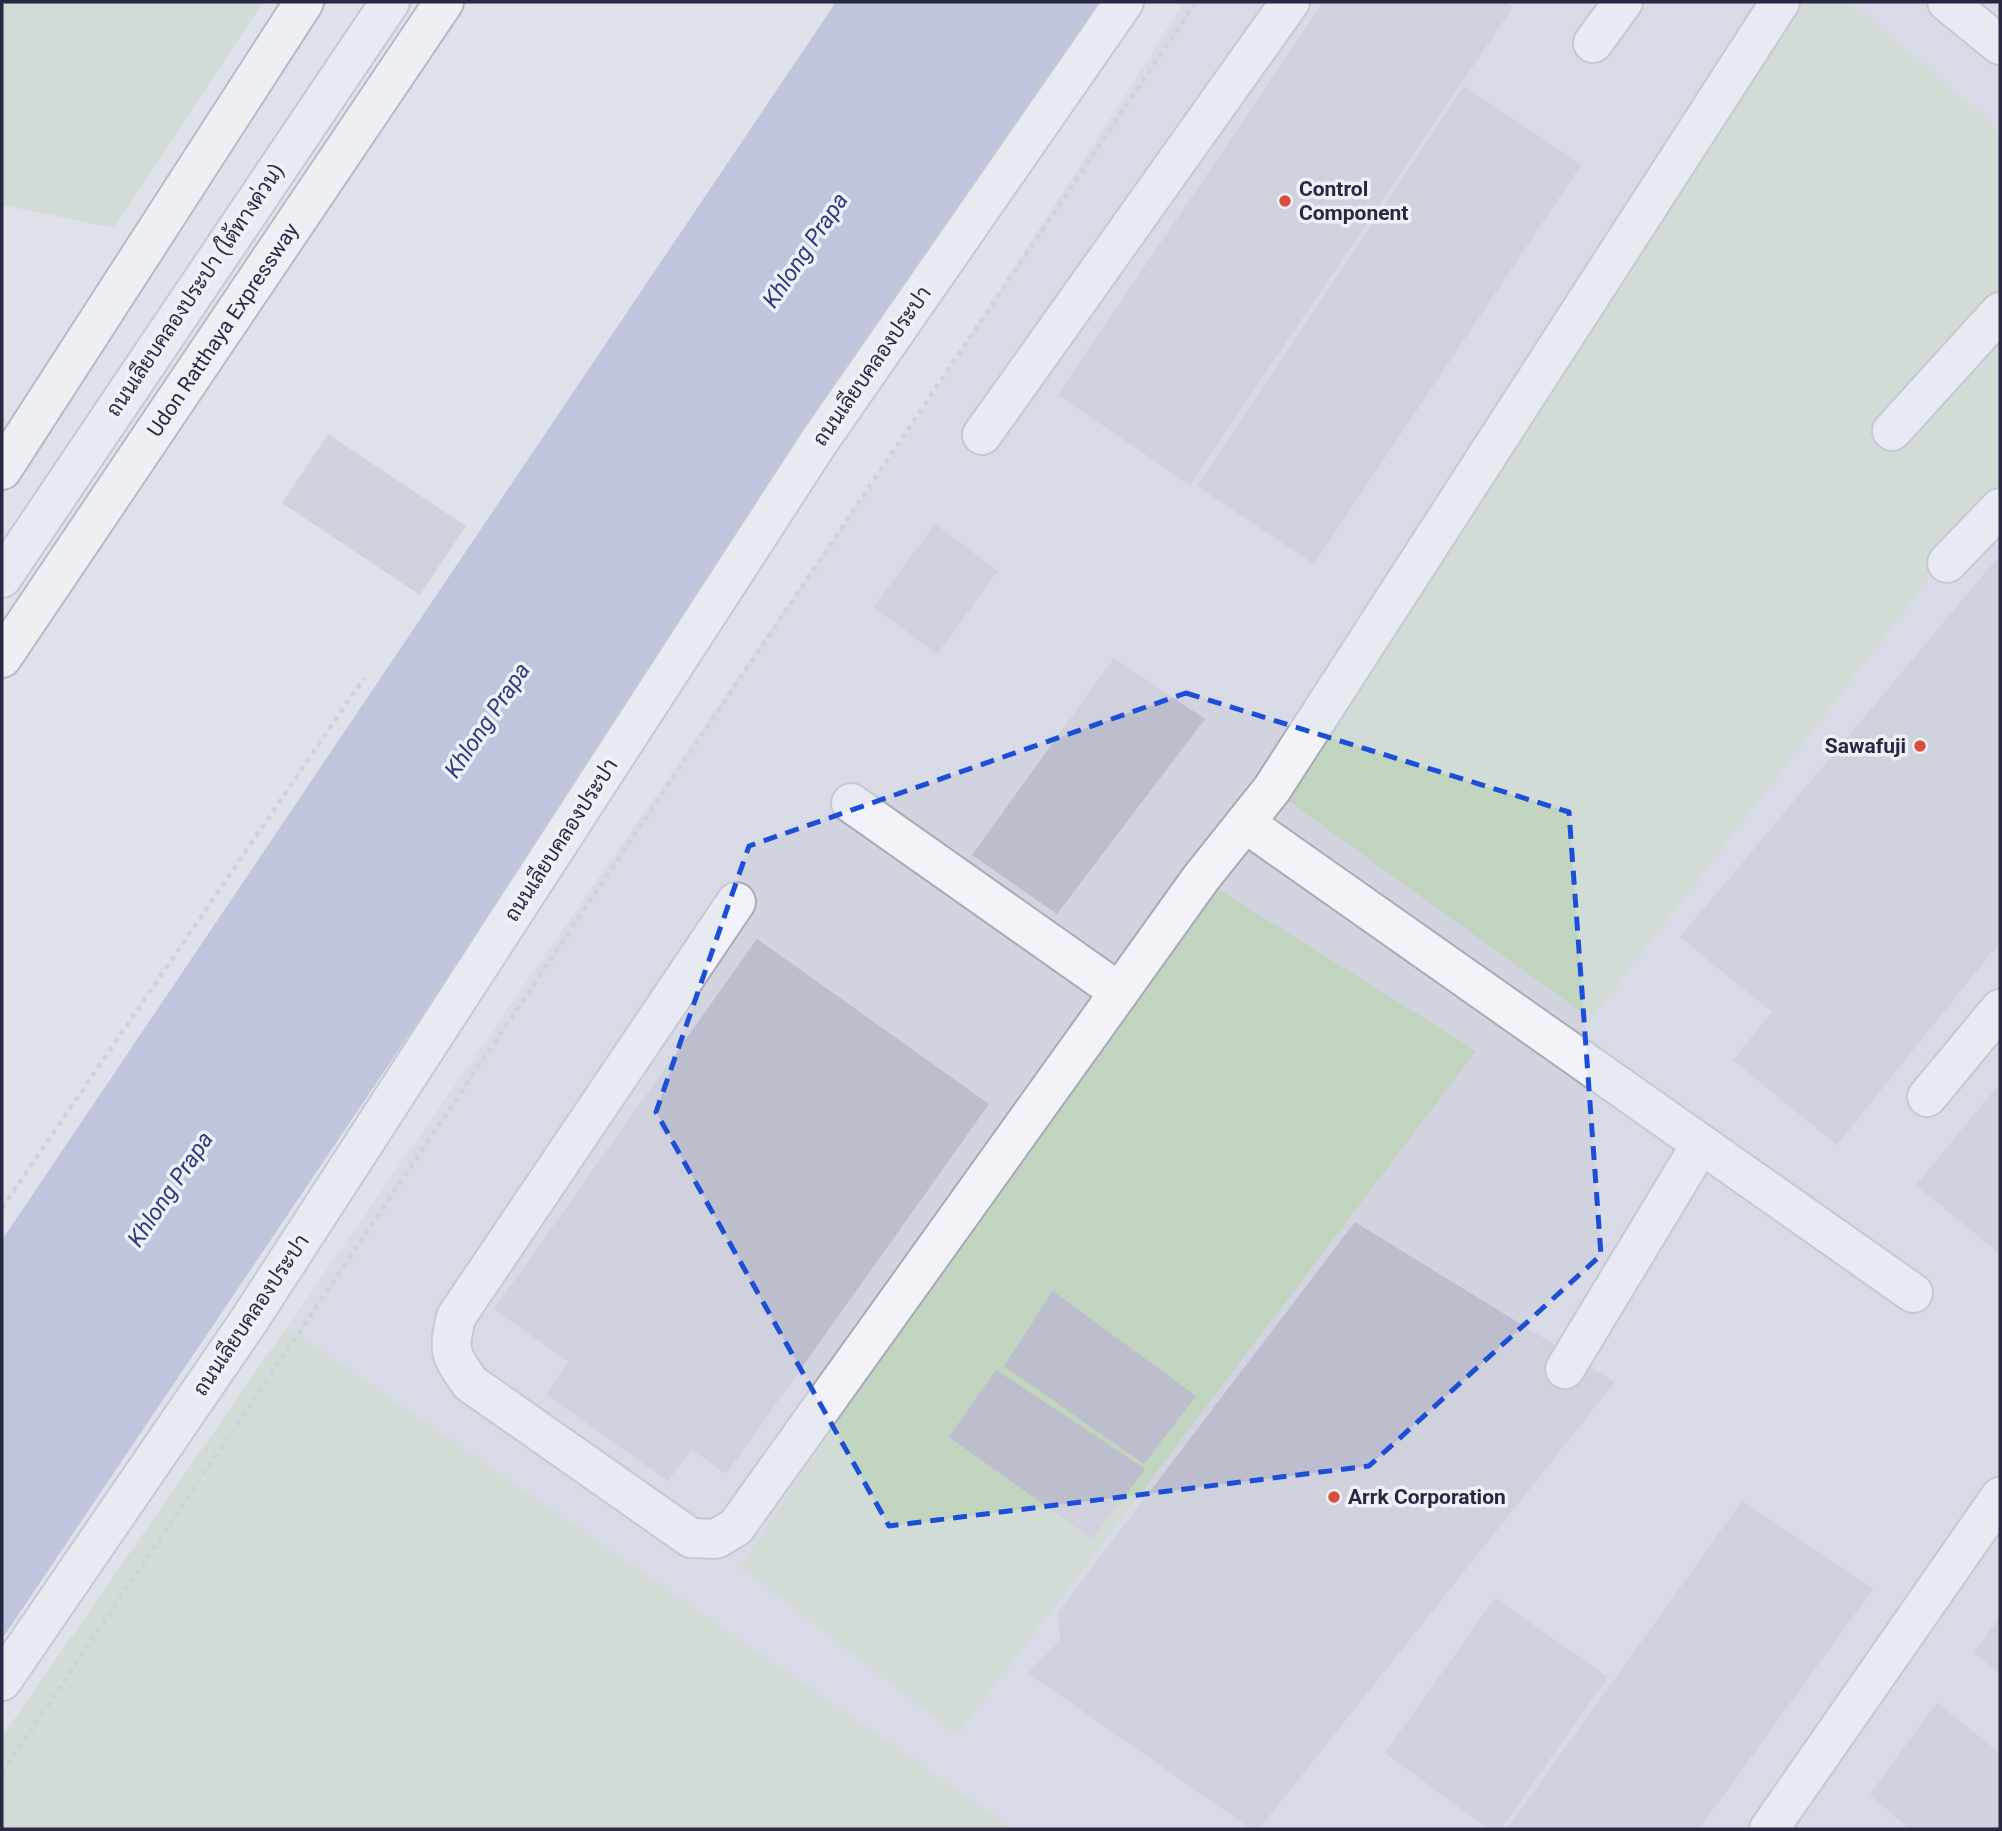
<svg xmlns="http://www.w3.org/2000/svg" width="2002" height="1831" font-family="Roboto,Sarabun,sans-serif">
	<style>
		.built { fill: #d1d3df }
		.green { fill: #c0d4c0 }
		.water { fill: #97a2cd }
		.building { fill: #bcbecd }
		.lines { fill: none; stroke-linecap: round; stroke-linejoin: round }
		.minor-casing { stroke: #a8aab8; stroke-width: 42 }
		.highway-casing { stroke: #8689a2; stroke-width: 42 }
		.path { stroke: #bdbec9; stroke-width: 4.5; stroke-dasharray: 5 5; stroke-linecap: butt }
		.minor { stroke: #f2f3f8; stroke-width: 38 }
		.highway { stroke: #fff; stroke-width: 38 }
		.marked { fill: none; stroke: #1d4ed8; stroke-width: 5; stroke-dasharray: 14 9; stroke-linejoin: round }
		.poi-dot { fill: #d94e3a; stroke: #eff0f7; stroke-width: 2.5 }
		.labels { text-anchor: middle; stroke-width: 7; stroke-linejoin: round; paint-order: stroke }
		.poi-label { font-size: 21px; font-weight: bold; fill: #272942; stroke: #eff0f7; text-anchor: start }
		.street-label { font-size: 21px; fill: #272942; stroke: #eff0f7 }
		.water-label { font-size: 23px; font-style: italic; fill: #2e3a7a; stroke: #eff0f7 }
	</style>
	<rect width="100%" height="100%" fill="#dfe1ea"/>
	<polygon class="built" points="1184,2 2000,2 2000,1829 2,1829 2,1737 923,410"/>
	<g class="green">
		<polygon points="2,2 263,2 114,228 2,205"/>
		<polygon points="1780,2 1850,2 2000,130 2000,486 1591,1019 1272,789"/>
		<polygon points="1201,878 1476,1051 957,1735 741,1567"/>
		<polygon points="287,1327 1014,1829 2,1829 2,1737"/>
	</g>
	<polygon class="water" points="836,2 1104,2 2,1639 2,1240"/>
	<g class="building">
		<polygon points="1323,2 1506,2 1513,7 1190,485 1058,395"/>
		<polygon points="1464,86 1581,165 1314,564 1197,486"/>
		<polygon points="328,434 466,526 420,595 282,503"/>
		<polygon points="935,524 998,571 937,654 874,607"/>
		<polygon points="2000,555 2000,942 1837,1145 1733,1060 1772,1012 1680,937"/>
		<polygon points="1114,658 1205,719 1057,914 972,855"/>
		<polygon points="757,939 989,1104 726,1474 691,1449 668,1481 546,1394 569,1362 494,1309"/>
		<polygon points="2000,1083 2000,1254 1916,1185"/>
		<polygon points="1355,1222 1615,1382 1259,1829 1251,1829 1028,1673 1060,1641 1058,1612"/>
		<polygon points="1053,1291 1196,1396 1144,1464 1004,1366"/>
		<polygon points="996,1370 1145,1469 1092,1539 949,1437"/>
		<polygon points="1742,1501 1873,1589 1699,1829 1507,1829"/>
		<polygon points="1495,1598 1608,1677 1501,1829 1489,1829 1385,1753"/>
		<polygon points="2000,1617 2000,1674 1974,1653"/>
		<polygon points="1937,1703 2000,1753 2000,1829 1909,1829 1870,1794"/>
	</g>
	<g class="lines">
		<g class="minor-casing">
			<g id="minor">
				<polyline points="1947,2 2000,45"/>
				<polyline points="1593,43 1623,2"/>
				<polyline points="1892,431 2000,312"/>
				<polyline points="982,435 1290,2"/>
				<polyline points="1947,563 2000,508"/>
				<polyline points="2,578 390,2"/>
				<polyline points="851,803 1119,992"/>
				<polyline points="1245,823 1913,1293"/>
				<path d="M736,902L456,1317C448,1351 450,1355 470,1383L691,1538L716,1539L736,1527L1201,878L1272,789L1780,2"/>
				<polyline points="1927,1097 2000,1009"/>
				<polyline points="1565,1369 1701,1144"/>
				<polyline points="2,1681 250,1319 818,443 1124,2"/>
				<polyline points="1769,1829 2000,1497"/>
			</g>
		</g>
		<g class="highway-casing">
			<g id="highway">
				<polyline points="2,470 304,2"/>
				<polyline points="2,658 444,2"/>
			</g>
		</g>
		<g class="path">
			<polyline points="2,1208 364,678"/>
			<polyline points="2,1773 1196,2"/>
		</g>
		<use href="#minor" class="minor"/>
		<use href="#highway" class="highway"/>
	</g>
	<path d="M0 0H2002V1831H0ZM1186,693L1569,812L1601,1255L1369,1466L889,1526L656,1112L749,846Z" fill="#dfe1ea" fill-opacity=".55" fill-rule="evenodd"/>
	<path class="marked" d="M1186,693L1569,812L1601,1255L1369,1466L889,1526L656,1112L749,846Z"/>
	<g class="poi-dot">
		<circle cx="1285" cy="201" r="7"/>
		<circle cx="1920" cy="746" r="7"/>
		<circle cx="1334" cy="1497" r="7"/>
	</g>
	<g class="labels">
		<g class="poi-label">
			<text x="1299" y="196">Control<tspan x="1299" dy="24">Component</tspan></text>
			<text x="1906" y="753" text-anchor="end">Sawafuji</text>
			<text x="1348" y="1504">Arrk Corporation</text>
		</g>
		<g class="street-label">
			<text transform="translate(195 290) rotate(-56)" y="7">ถนนเลียบคลองประปา (ใต้ทางด่วน)</text>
			<text transform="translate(223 330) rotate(-56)" y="7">Udon Ratthaya Expressway</text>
			<text transform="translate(872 366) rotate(-55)" y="7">ถนนเลียบคลองประปา</text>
			<text transform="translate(561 840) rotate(-57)" y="7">ถนนเลียบคลองประปา</text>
			<text transform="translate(251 1315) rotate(-56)" y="7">ถนนเลียบคลองประปา</text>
		</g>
		<g class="water-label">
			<text transform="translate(805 250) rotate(-56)" y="8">Khlong Prapa</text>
			<text transform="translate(487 720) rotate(-56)" y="8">Khlong Prapa</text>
			<text transform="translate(170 1189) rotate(-56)" y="8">Khlong Prapa</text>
		</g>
	</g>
	<rect width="2002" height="1831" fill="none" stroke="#272942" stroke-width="7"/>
</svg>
